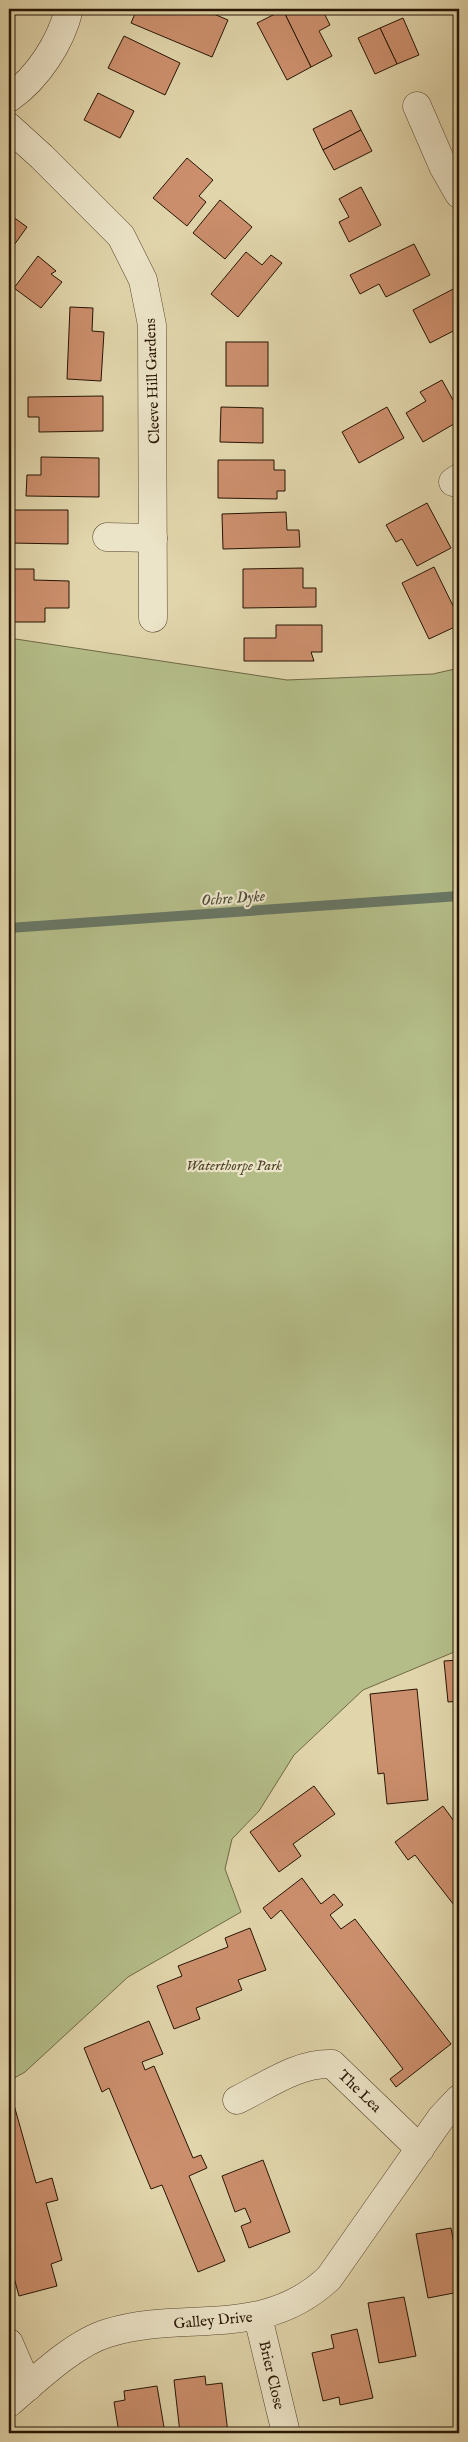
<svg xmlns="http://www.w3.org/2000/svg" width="468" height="2442" font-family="'IM FELL English',serif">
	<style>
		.green { fill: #b4bd88; stroke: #6e6846 }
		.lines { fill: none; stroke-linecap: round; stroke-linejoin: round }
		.stream { stroke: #697765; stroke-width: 10 }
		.building { fill: #cc8f6d; stroke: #271403 }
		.minor-casing { stroke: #56442d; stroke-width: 29 }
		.minor { stroke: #ece4c8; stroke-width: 28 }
		.labels { text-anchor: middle; stroke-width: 4.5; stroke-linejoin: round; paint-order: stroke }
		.street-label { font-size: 15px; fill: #271403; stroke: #ece4c8 }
		.park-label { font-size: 15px; font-style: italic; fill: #51472b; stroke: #ece4c8 }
		.water-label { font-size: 16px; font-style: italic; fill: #4e4e3c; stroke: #ece4c8 }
	</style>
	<rect width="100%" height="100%" fill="#e1d5ab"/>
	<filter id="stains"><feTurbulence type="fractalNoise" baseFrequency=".004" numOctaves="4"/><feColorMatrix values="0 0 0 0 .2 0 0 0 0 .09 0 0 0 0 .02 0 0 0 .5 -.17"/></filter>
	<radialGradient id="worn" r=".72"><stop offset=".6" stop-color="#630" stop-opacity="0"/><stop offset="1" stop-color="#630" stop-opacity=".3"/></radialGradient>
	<polygon class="green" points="9,638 287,680 433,674 459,668 459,1650 363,1690 294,1755 259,1811 232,1839 225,1869 241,1912 128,1977 25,2072 9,2081"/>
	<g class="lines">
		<polyline class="stream" points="9,928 459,896"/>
	</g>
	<g class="building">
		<polygon points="137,9 202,9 228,20 212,57 131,23"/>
		<polygon points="322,9 330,25 319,31 332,56 311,67 283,10"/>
		<polygon points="283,10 311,67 287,80 257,23"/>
		<polygon points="403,18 419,55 397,64 380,28"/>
		<polygon points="380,28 397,64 375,74 358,38"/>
		<polygon points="124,36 180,63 165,95 108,68"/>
		<polygon points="98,93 134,111 120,138 84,120"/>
		<polygon points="351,110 361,130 323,150 313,129"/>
		<polygon points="361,130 372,151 334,170 323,150"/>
		<polygon points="187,158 213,180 199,196 206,202 187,226 153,198"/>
		<polygon points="361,187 381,225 349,242 339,222 349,217 339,199"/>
		<polygon points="220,200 252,227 225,259 193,233"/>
		<polygon points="9,214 27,227 9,252"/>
		<polygon points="414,244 430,275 386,297 379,284 360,294 350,275"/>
		<polygon points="246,252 262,265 271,255 282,263 238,317 211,294"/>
		<polygon points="38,256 56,271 51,274 62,282 41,308 14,288"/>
		<polygon points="459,286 459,328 430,343 413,310"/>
		<polygon points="70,307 93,308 92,331 104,332 101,381 67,379"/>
		<rect x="226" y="342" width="42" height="44"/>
		<polygon points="442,380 459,411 459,421 423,442 406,413 426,401 420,392"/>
		<polygon points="103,396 103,431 39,432 39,417 28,417 28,397"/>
		<polygon points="221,407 263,408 263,443 220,442"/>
		<polygon points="387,407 404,438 359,463 342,432"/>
		<polygon points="41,457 99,458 99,497 26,496 27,475 41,475"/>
		<polygon points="218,460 274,460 274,470 285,470 285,491 277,491 277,499 218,498"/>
		<polygon points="427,503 451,548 417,566 402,539 396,542 386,525"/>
		<polygon points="9,510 68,510 68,544 9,543"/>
		<polygon points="286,512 287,530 299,530 300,547 223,549 222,514"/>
		<polygon points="434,567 459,618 459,625 429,639 402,583"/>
		<polygon points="303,568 303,588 316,588 316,607 243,608 243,569"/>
		<polygon points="9,569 34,569 34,580 69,581 69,608 45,608 45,622 9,622"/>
		<polygon points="276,625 322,625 322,652 311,652 314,661 244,661 244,638 276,638"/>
		<polygon points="459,1660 459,1701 448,1702 444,1661"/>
		<polygon points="417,1689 428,1800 387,1804 384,1773 378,1774 370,1694"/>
		<polygon points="314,1786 335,1814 293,1844 301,1856 279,1872 250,1832"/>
		<polygon points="443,1806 459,1828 459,1900 454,1905 415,1855 408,1860 395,1842"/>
		<polygon points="302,1878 321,1904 334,1894 343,1905 330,1915 341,1929 355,1919 451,2044 396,2087 390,2079 403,2069 281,1910 271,1919 263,1908"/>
		<polygon points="250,1928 266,1970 238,1980 242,1990 196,2008 200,2019 174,2029 157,1986 182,1976 178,1966 228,1947 225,1938"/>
		<polygon points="149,2021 163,2054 142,2062 145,2070 154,2066 193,2158 201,2155 207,2168 189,2176 225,2261 198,2272 162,2185 151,2189 109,2088 102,2092 84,2048"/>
		<polygon points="12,2098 36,2183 52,2178 58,2200 46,2203 62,2260 51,2264 57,2286 19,2296 9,2259 9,2099"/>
		<polygon points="263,2160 290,2232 249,2248 241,2226 251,2222 245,2208 235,2212 222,2176"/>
		<polygon points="451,2228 459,2271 459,2292 428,2298 416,2234"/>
		<polygon points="404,2297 416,2356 379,2363 368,2303"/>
		<polygon points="357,2329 373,2398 340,2405 339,2397 323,2401 312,2353 334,2348 331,2335"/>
		<polygon points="205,2376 206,2385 222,2383 228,2433 180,2433 174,2380"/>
		<polygon points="157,2386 165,2433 119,2433 114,2402 125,2400 124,2391"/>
	</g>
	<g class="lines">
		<g class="minor-casing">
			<g id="minor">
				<path d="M9,98C38,78 61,42 69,9"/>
				<polyline points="417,106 443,166 459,194"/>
				<polyline points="9,127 42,157 121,236 143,280 152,325 153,618"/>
				<polyline points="453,482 459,478"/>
				<polyline points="107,537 153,538"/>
				<path d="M237,2100C266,2086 299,2062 332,2064L420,2149"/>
				<polyline points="258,2317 286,2433"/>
				<polyline points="9,2343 28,2387"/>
				<path d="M9,2403C36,2380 74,2343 108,2333C185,2309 262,2341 329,2278L441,2118L459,2099"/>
			</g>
		</g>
		<use href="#minor" class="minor"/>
	</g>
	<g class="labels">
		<g class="street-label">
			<text transform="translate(152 381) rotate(-92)" y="5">Cleeve Hill Gardens</text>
			<text transform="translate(360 2091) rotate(44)" y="5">The Lea</text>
			<text transform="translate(213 2320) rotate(-5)" y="5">Galley Drive</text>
			<text transform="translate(272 2375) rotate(77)" y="5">Brier Close</text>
		</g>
		<g class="park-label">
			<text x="234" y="1170">Waterthorpe Park</text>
		</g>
		<g class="water-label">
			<text transform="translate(233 897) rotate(-4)" y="6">Ochre Dyke</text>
		</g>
	</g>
	<rect width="468" height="2442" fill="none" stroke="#e1d5ab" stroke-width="30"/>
	<rect x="10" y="10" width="448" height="2422" fill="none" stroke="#271403" stroke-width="2.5"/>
	<rect x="15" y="15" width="438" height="2412" fill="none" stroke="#271403"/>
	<rect width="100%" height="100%" filter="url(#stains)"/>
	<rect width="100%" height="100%" fill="url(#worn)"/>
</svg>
